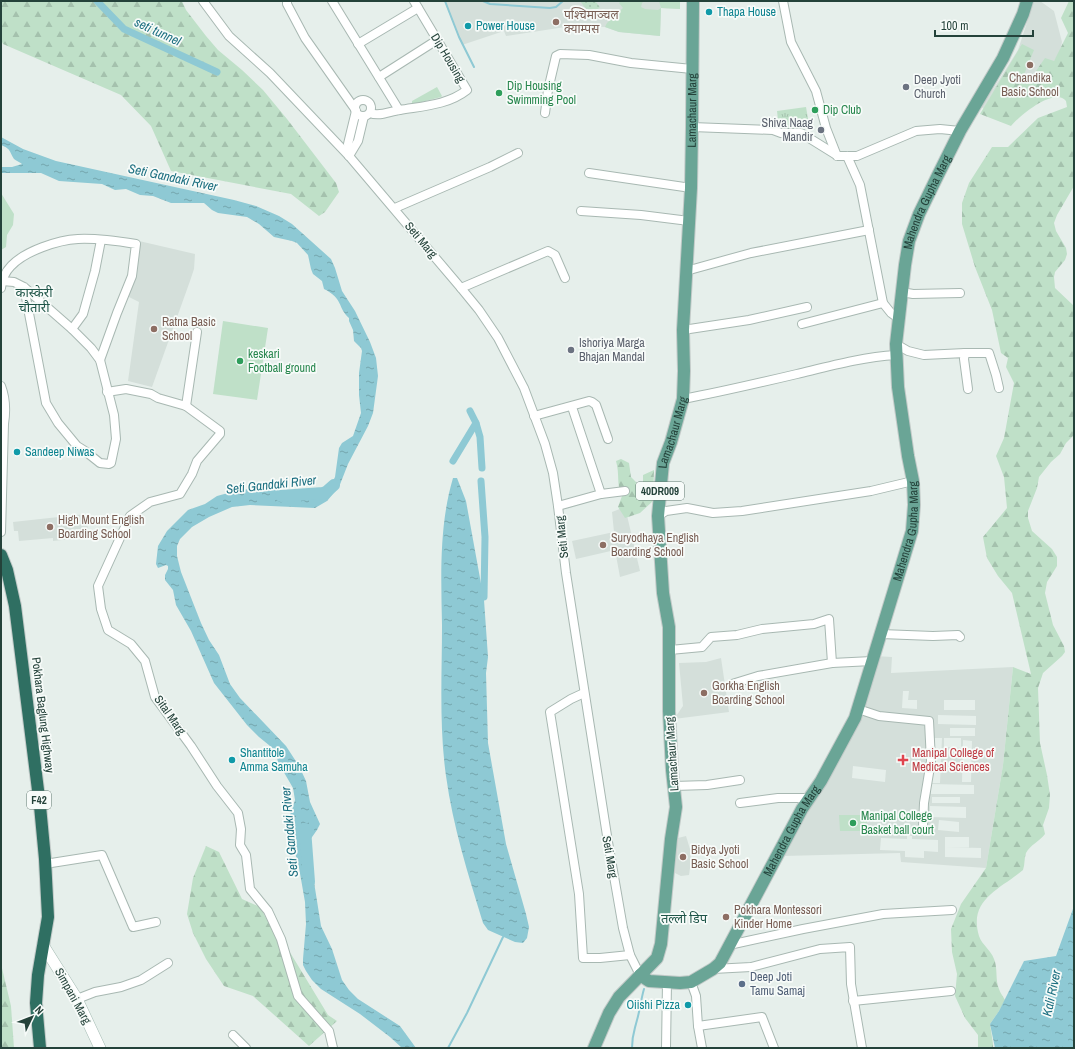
<svg xmlns="http://www.w3.org/2000/svg" width="1075" height="1049" font-family="'Archivo Narrow','Noto Sans Devanagari',sans-serif">
	<style>
		.built { fill: #d4dfda; fill-rule: evenodd }
		.grass { fill: #bfe0c8 }
		.forest { fill: url(#forest-firs) }
		.park { fill: url(#park-tufts) }
		.garden { fill: url(#garden-dots) }
		.water { fill: url(#water-ripples) }
		.lines { fill: none; stroke-linecap: round; stroke-linejoin: round }
		.stream { stroke: #8ec9d4; stroke-width: 2 }
		.canal { stroke: #8ec9d4; stroke-width: 7 }
		.river { stroke: #8ec9d4; stroke-width: 12 }
		.street-casing { stroke: #a8b8b2; stroke-width: 10 }
		.secondary-casing { stroke: #a4bbb3; stroke-width: 12 }
		.primary-casing { stroke: #c2cac8; stroke-width: 14 }
		.highway-casing { stroke: #c2cac8; stroke-width: 14 }
		.street { stroke: #fff; stroke-width: 8 }
		.secondary { stroke: #fff; stroke-width: 11 }
		.primary { stroke: #6aa596; stroke-width: 12 }
		.highway { stroke: #2f6f62; stroke-width: 12 }
		.culture-dot { fill: #0f9aa8; stroke: #f7fbf9; stroke-width: 1.5 }
		.education-dot { fill: #8d6e63; stroke: #f7fbf9; stroke-width: 1.5 }
		.worship-dot { fill: #6b7280; stroke: #f7fbf9; stroke-width: 1.5 }
		.leisure-dot { fill: #2e9e5b; stroke: #f7fbf9; stroke-width: 1.5 }
		.health-dot { fill: #e0444e; stroke: #f7fbf9; stroke-width: 1.5 }
		.service-dot { fill: #5c6f8a; stroke: #f7fbf9; stroke-width: 1.5 }
		.labels { text-anchor: middle; stroke-width: 3.5; stroke-linejoin: round; paint-order: stroke }
		.shield { fill: #f7fbf9; stroke: #637a73; stroke-width: 1 }
		.shield-label { font-size: 11px; font-weight: bold; fill: #24423a }
		.culture-label { font-size: 12px; fill: #0d838f; stroke: #f7fbf9; text-anchor: start }
		.education-label { font-size: 12px; fill: #785e54; stroke: #f7fbf9; text-anchor: start }
		.street-label { font-size: 12px; fill: #24423a; stroke: #f7fbf9 }
		.worship-label { font-size: 12px; fill: #5b616d; stroke: #f7fbf9; text-anchor: start }
		.leisure-label { font-size: 12px; fill: #27864d; stroke: #f7fbf9; text-anchor: start }
		.health-label { font-size: 12px; fill: #be3a42; stroke: #f7fbf9; text-anchor: start }
		.service-label { font-size: 12px; fill: #4e5e75; stroke: #f7fbf9; text-anchor: start }
		.water-label { font-size: 13px; font-style: italic; fill: #1c6f80; stroke: #f7fbf9 }
		.neighbourhood-label { font-size: 13px; fill: #1f5548; stroke: #f7fbf9 }
	</style>
	<defs>
		<pattern id="forest-firs" width="22" height="20" patternUnits="userSpaceOnUse"><rect width="22" height="20" fill="#bfe0c8"/><path d="M5 1l3.5 6h-7zM16 11l3.5 6h-7z" fill="#a4c1ad"/></pattern>
		<pattern id="park-tufts" width="24" height="20" patternUnits="userSpaceOnUse"><rect width="24" height="20" fill="#bfe0c8"/><path d="M3 7l-1-3M5 7V3M7 7l1-3M15 17l-1-3M17 17v-4M19 17l1-3" fill="none" stroke="#a4c1ad"/></pattern>
		<pattern id="garden-dots" width="8" height="8" patternUnits="userSpaceOnUse"><rect width="8" height="8" fill="#bfe0c8"/><path d="M2 2h.1M6 6h.1" fill="none" stroke="#a4c1ad" stroke-width="1.8" stroke-linecap="round"/></pattern>
		<pattern id="water-ripples" width="26" height="14" patternUnits="userSpaceOnUse"><rect width="26" height="14" fill="#8ec9d4"/><path d="M2 4q2-2 4 0t4 0M15 11q2-2 4 0t4 0" fill="none" stroke="#74a5ad"/></pattern>
	</defs>
	<rect width="100%" height="100%" fill="#e6efeb"/>
	<g class="built">
		<polygon points="444,1 680,1 680,9 661,8 660,36 619,32 605,27 584,26 565,27 506,36 504,31 462,45"/>
		<polygon points="1034,1 1040,1 1054,11 1062,42 1060,52 1054,61 1001,122 980,106 994,88 1018,50"/>
		<polygon points="139,241 195,254 194,269 190,281 152,387 128,381 139,302 127,296"/>
		<polygon points="625,507 640,571 620,577 615,550 576,559 572,541 614,532 612,512"/>
		<polygon points="86,514 89,537 53,541 53,538 19,541 18,531 14,531 13,522"/>
		<path d="M875,656L892,657L891,673L1013,667L1003,765L986,868L901,862L900,853L783,856L817,792ZM903,691H909L908,700H917V709L902,708ZM944,700H975V710H944ZM938,715L976,716V725L938,724ZM950,728H975V736H950ZM934,738H942L940,783H932ZM944,738H961V748L944,747ZM963,740L972,741L971,782H962ZM853,766L886,770L885,782L852,778ZM931,784L974,785V794H931ZM932,797H960V803H932ZM930,806L966,807V818L930,817ZM939,820L959,822V832L938,830ZM907,835L912,836V839L938,840V852L924,851V858L905,857V851L880,850L881,838L907,839ZM945,837H969V848L945,847ZM945,847L981,848V858L945,857Z"/>
		<polygon points="721,658 729,712 674,719 683,706 679,663 706,662"/>
		<polygon points="686,836 690,849 691,861 689,875 681,876 675,873 676,853 678,838"/>
	</g>
	<g class="grass">
		<polygon points="621,1 627,2 644,1 642,3 641,7 645,9 658,10 661,8 659,1 680,1 680,9 661,8 660,36 619,32 605,27 607,23 623,8 619,3"/>
		<polygon points="437,87 442,96 441,97 414,104 412,103 412,101"/>
		<polygon points="1,193 14,214 13,225 7,235 6,247 1,250"/>
		<polygon points="223,321 268,328 257,400 213,394"/>
		<polygon points="839,815 867,815 867,831 840,831"/>
	</g>
	<g class="forest">
		<polygon points="1,1 182,1 186,10 206,36 218,50 242,70 263,90 287,119 336,183 339,192 325,212 319,216 291,194 171,171 151,126 121,95 3,44 1,40"/>
		<path d="M1069,1H1074V186L1057,215L1054,223L1056,231L1066,248L1067,254L1065,260L1055,272L1054,277L1055,288L1074,306V435L1066,443L1060,454L1051,462L1039,477L1037,488L1028,511V518L1032,531L1052,549L1057,557V566L1047,582L1045,593L1053,625L1064,646L1065,652L1062,656L1043,673L1038,688L1040,743L1047,775L1050,795L1049,808L1043,825L1045,834C1040,841 1030,845 1026,853C1024,859 1025,864 1023,870C1001,889 968,899 979,936C982,945 991,950 994,959C998,968 995,980 999,989C1000,993 1003,996 1005,1000L999,1011L990,1024L993,1044V1048H978V1035L965,1018L955,996L957,974L952,952L951,929L961,904L986,868L1003,765L1013,667L1031,674L1012,593L998,576L987,558L983,537L1007,508L1004,477L996,456L1004,438L1014,383L1006,367L1008,358L1001,353L992,310L975,267L962,224V203L969,183L992,147H1008L1038,118L1067,107L1066,101C1055,86 1019,116 1011,126L980,114L1022,44L1034,50L1023,77L1029,81L1045,58L1054,61L1068,33L1061,18Z"/>
		<path d="M621,459L629,463L631,477L637,483L643,482V475L654,470L653,501L640,513L625,518L618,507L622,496C616,484 620,475 616,461Z"/>
		<polygon points="206,846 219,852 242,899 260,907 277,938 291,954 328,1015 337,1021 309,1046 253,996 224,986 206,959 193,933 187,914 193,878"/>
		<polygon points="1,964 11,1006 14,1048 1,1048"/>
	</g>
	<polygon class="park" points="806,107 809,124 779,129 777,111"/>
	<polygon class="garden" points="580,1 595,1 600,7 591,16 589,16 586,13 586,9"/>
	<g class="water">
		<path d="M1,137L23,149L56,161L234,200L256,206L279,216L292,224L331,259L335,268L342,291L355,311L370,342L376,358L378,376L373,413L368,426L348,464L339,487L327,501L315,508L250,505L232,507L209,517L192,527L180,539L177,546V556L181,572L201,623L209,640L219,655L230,684L240,698L286,746L299,766L306,781L310,802L320,824L317,830L305,847L304,854L314,882L321,926L332,949L342,980L349,990L358,999L400,1026L416,1048H402L390,1037L360,1014L321,989L312,980L306,971L303,965V959L306,924L305,902L298,862L289,837L288,830L289,818L295,800L293,788L278,762L275,750L259,737L247,725L214,683L191,631L176,605L173,590L165,580V575L168,569V566L166,565L158,568L156,564L158,546L167,531L188,510L205,504L217,496L239,490L264,488L275,489L299,496L310,498L320,494L331,485L335,477L339,448L342,443L353,436L361,413L359,395V373L362,351L361,348L354,341L353,330L349,321V318C337,307 344,299 324,289L322,281L313,274L311,269L308,255L297,243L292,241L274,237L259,224L247,217L218,213L212,210L204,203H171L153,196L140,195L126,189L115,190L102,184L59,181L41,173H1V167H12L22,164C20,162 16,161 14,159C9,151 11,149 1,145Z"/>
		<path d="M453,478H457L466,501L484,600L488,657L486,673L488,743L506,844L526,914L529,927L527,938L523,943L515,942L488,930L483,923C468,874 453,827 446,776C439,726 442,675 442,625C441,576 439,525 453,478Z"/>
		<polygon points="1074,906 1074,1048 995,1048 990,1024 999,1011 1024,961 1056,956"/>
	</g>
	<g class="lines">
		<g class="stream">
			<polyline points="445,1 459,37 474,67"/>
			<polyline points="483,1 490,4 550,8 556,7 563,1"/>
			<polyline points="448,1048 467,1013 503,937"/>
			<path d="M632,1048C632,1035 634,1032 637,1020C640,1010 641,999 644,989"/>
		</g>
		<g class="canal">
			<polyline points="97,1 124,29 217,72"/>
			<polyline points="476,423 480,437 482,468"/>
			<polyline points="453,461 476,423 470,411"/>
			<polyline points="481,481 485,537 484,597"/>
		</g>
		<g class="river">
			<polyline points="281,496 323,493 326,492 334,485"/>
			<polyline points="305,829 309,882"/>
		</g>
		<g class="street-casing">
			<g id="street">
				<polyline points="203,1 229,36 270,73 349,156 461,288 479,310 498,338 524,388 545,444 553,473 558,506 566,573 608,842 623,928 630,955 640,975"/>
				<polyline points="287,1 287,4 305,38 355,109"/>
				<polyline points="332,1 399,110"/>
				<polyline points="783,1 791,42 816,91 826,128 837,156"/>
				<polyline points="358,44 418,8"/>
				<polyline points="379,77 437,40"/>
				<circle cx="363" cy="108" r="8"/>
				<path d="M370,113C380,117 390,111 400,110C423,106 448,105 467,90L414,1"/>
				<polyline points="545,113 548,90 556,56 560,54 589,55 631,63 692,69"/>
				<polyline points="692,127 773,130 781,133 801,133 838,156 857,156 916,131 940,129 960,131"/>
				<polyline points="349,156 348,144 356,111"/>
				<polyline points="349,156 358,141 364,116"/>
				<polyline points="847,156 860,185 883,303 891,313 898,318"/>
				<polyline points="589,173 691,188"/>
				<polyline points="395,208 490,167 518,153"/>
				<polyline points="581,211 641,215 689,221"/>
				<polyline points="686,271 751,253 869,230"/>
				<polyline points="2,281 14,282 24,287 72,329 91,348 100,360 114,415 116,439 111,463 109,464 100,463 85,451 77,446 58,423 46,403 24,287"/>
				<path d="M1,288C2,280 5,272 11,266C25,251 58,240 78,239C97,238 117,241 136,244L132,276L117,313L100,360"/>
				<polyline points="461,288 548,251 555,255 565,278"/>
				<polyline points="902,292 913,294 960,293"/>
				<polyline points="802,324 883,303"/>
				<polyline points="72,329 83,314 95,271 101,240"/>
				<polyline points="683,330 749,320 807,307"/>
				<polyline points="896,344 908,351 924,355 965,353 964,359 968,389"/>
				<polyline points="965,353 989,353 996,375 999,388"/>
				<path d="M1,386C6,399 6,411 4,424L1,532"/>
				<polyline points="107,392 126,389 151,394 158,398 186,406 220,431 220,434 197,461 192,474 180,494 150,502 130,516 98,586 101,609 108,630 131,644 145,661 155,697 191,746 217,786 238,813 241,829 240,845 246,855 250,889 263,905 268,911 281,939 298,996 329,1031 333,1048"/>
				<path d="M683,399C721,392 759,383 797,374C830,366 862,357 896,355"/>
				<polyline points="186,406 197,332"/>
				<polyline points="572,407 601,494"/>
				<polyline points="534,416 589,401 592,402 596,405 608,439"/>
				<polyline points="558,506 601,494 625,491"/>
				<polyline points="658,516 666,511 687,508 713,513 742,511 871,491 913,481"/>
				<polyline points="881,634 933,636 958,635 960,637"/>
				<polyline points="670,650 702,647 711,637 737,635 762,629 814,624 829,619 832,663"/>
				<polyline points="732,684 758,676 832,663 872,661"/>
				<polyline points="584,693 571,699 550,712 579,894 583,958 600,958 630,955"/>
				<polyline points="858,709 879,716 929,721 931,761 924,803 923,827"/>
				<polyline points="674,786 707,785 740,780"/>
				<polyline points="740,803 778,798 808,798"/>
				<polyline points="45,864 102,855 133,927 156,922"/>
				<polyline points="729,945 803,929 883,914 952,910"/>
				<polyline points="713,969 751,967 820,949 850,947 851,984 862,1048"/>
				<polyline points="691,982 696,996 698,1026 702,1048"/>
				<polyline points="77,999 95,992 121,987 141,980 168,963"/>
				<polyline points="853,1001 951,991"/>
				<polyline points="698,1026 762,1017 774,1048"/>
				<polyline points="233,1035 246,1048"/>
				<polyline points="666,1048 667,982"/>
			</g>
		</g>
		<g class="secondary-casing">
			<polyline id="secondary" points="43,945 77,999 100,1048"/>
		</g>
		<g class="primary-casing">
			<g id="primary">
				<path id="s1" d="M640,975L649,981L680,983L691,982L713,969L720,963L802,809L821,781L855,718L912,531L914,505L913,481L908,456L898,387L896,344L905,265L909,241L919,214L937,177L960,131L1003,58L1023,14L1027,1"/>
				<path id="s2" d="M594,1048L609,1013L619,997L657,958L661,944L671,839L676,807L672,770L669,711V627L663,593L658,516L663,463L671,442L683,399L684,371L683,330L691,188L692,127L693,1"/>
			</g>
		</g>
		<g class="highway-casing">
			<polyline id="highway" points="1,555 7,570 15,606 40,806 45,859 48,917 38,975 36,1003 40,1048"/>
		</g>
		<use href="#street" class="street"/>
		<use href="#secondary" class="secondary"/>
		<use href="#primary" class="primary"/>
		<use href="#highway" class="highway"/>
	</g>
	<g class="culture-dot">
		<circle cx="709" cy="12" r="4"/>
		<circle cx="468" cy="26" r="4"/>
		<circle cx="17" cy="452" r="4"/>
		<circle cx="232" cy="760" r="4"/>
		<circle cx="688" cy="1005" r="4"/>
	</g>
	<g class="education-dot">
		<circle cx="556" cy="22" r="4"/>
		<circle cx="1030" cy="65" r="4"/>
		<circle cx="154" cy="329" r="4"/>
		<circle cx="50" cy="527" r="4"/>
		<circle cx="603" cy="545" r="4"/>
		<circle cx="704" cy="693" r="4"/>
		<circle cx="683" cy="857" r="4"/>
		<circle cx="726" cy="917" r="4"/>
	</g>
	<g class="worship-dot">
		<circle cx="906" cy="87" r="4"/>
		<circle cx="821" cy="130" r="4"/>
		<circle cx="571" cy="350" r="4"/>
	</g>
	<g class="leisure-dot">
		<circle cx="499" cy="93" r="4"/>
		<circle cx="815" cy="110" r="4"/>
		<circle cx="240" cy="361" r="4"/>
		<circle cx="853" cy="823" r="4"/>
	</g>
	<path class="health-dot" d="M901 754h4v4h4v4h-4v4h-4v-4h-4v-4h4z"/>
	<circle class="service-dot" cx="742" cy="984" r="4"/>
	<g class="labels">
		<g class="shield">
			<rect x="636" y="482" width="48" height="18" rx="3"/>
			<rect x="27" y="791" width="24" height="18" rx="3"/>
		</g>
		<g class="shield-label">
			<text x="660" y="495">40DR009</text>
			<text x="39" y="804">F42</text>
		</g>
		<g class="culture-label">
			<text x="717" y="16">Thapa House</text>
			<text x="476" y="30">Power House</text>
			<text x="25" y="456">Sandeep Niwas</text>
			<text x="240" y="757">Shantitole<tspan x="240" dy="14">Amma Samuha</tspan></text>
			<text x="680" y="1009" text-anchor="end">Oiishi Pizza</text>
		</g>
		<g class="education-label">
			<text x="564" y="19">पश्‍चिमाञ्‍चल<tspan x="564" dy="14">क्याम्पस</tspan></text>
			<text x="1030" y="82" text-anchor="middle">Chandika<tspan x="1030" dy="14">Basic School</tspan></text>
			<text x="162" y="326">Ratna Basic<tspan x="162" dy="14">School</tspan></text>
			<text x="58" y="524">High Mount English<tspan x="58" dy="14">Boarding School</tspan></text>
			<text x="611" y="542">Suryodhaya English<tspan x="611" dy="14">Boarding School</tspan></text>
			<text x="712" y="690">Gorkha English<tspan x="712" dy="14">Boarding School</tspan></text>
			<text x="691" y="854">Bidya Jyoti<tspan x="691" dy="14">Basic School</tspan></text>
			<text x="734" y="914">Pokhara Montessori<tspan x="734" dy="14">Kinder Home</tspan></text>
		</g>
		<g class="street-label">
			<text transform="translate(448 58) rotate(59)" y="4">Dip Housing</text>
			<text dy="4" stroke="none"><textPath href="#s2" startOffset="965">Lamachaur Marg</textPath></text>
			<text dy="4" stroke="none"><textPath href="#s1" startOffset="898">Mahendra Gupha Marg</textPath></text>
			<text transform="translate(421 240) rotate(50)" y="4">Seti Marg</text>
			<text dy="4" stroke="none"><textPath href="#s2" startOffset="641">Lamachaur Marg</textPath></text>
			<text dy="4" stroke="none"><textPath href="#s1" startOffset="562">Mahendra Gupha Marg</textPath></text>
			<text transform="translate(562 537) rotate(-96)" y="4">Seti Marg</text>
			<text transform="translate(43 715) rotate(83)" y="4">Pokhara Baglung Highway</text>
			<text transform="translate(170 715) rotate(55)" y="4">Sital Marg</text>
			<text transform="translate(672 754) rotate(-94)" y="4">Lamachaur Marg</text>
			<text dy="4" stroke="none"><textPath href="#s1" startOffset="238">Mahendra Gupha Marg</textPath></text>
			<text transform="translate(610 857) rotate(80)" y="4">Seti Marg</text>
			<text transform="translate(73 996) rotate(61)" y="4">Simpani Marg</text>
		</g>
		<g class="worship-label">
			<text x="914" y="84">Deep Jyoti<tspan x="914" dy="14">Church</tspan></text>
			<text x="813" y="127" text-anchor="end">Shiva Naag<tspan x="813" dy="14">Mandir</tspan></text>
			<text x="579" y="347">Ishoriya Marga<tspan x="579" dy="14">Bhajan Mandal</tspan></text>
		</g>
		<g class="leisure-label">
			<text x="507" y="90">Dip Housing<tspan x="507" dy="14">Swimming Pool</tspan></text>
			<text x="823" y="114">Dip Club</text>
			<text x="248" y="358">keskari<tspan x="248" dy="14">Football ground</tspan></text>
			<text x="861" y="820">Manipal College<tspan x="861" dy="14">Basket ball court</tspan></text>
		</g>
		<g class="health-label">
			<text x="912" y="757">Manipal College of<tspan x="912" dy="14">Medical Sciences</tspan></text>
		</g>
		<g class="service-label">
			<text x="750" y="981">Deep Joti<tspan x="750" dy="14">Tamu Samaj</tspan></text>
		</g>
		<g class="water-label">
			<text transform="translate(158 31) rotate(25)" y="5">seti tunnel</text>
			<text transform="translate(173 177) rotate(12)" y="5">Seti Gandaki River</text>
			<text transform="translate(271 484) rotate(-6)" y="5">Seti Gandaki River</text>
			<text transform="translate(289 832) rotate(-95)" y="5">Seti Gandaki River</text>
			<text transform="translate(1051 993) rotate(-78)" y="5">Kali River</text>
		</g>
		<g class="neighbourhood-label">
			<text x="34" y="297">कास्केरी<tspan x="34" dy="15">चौतारी</tspan></text>
			<text x="684" y="923">तल्लो डिप</text>
		</g>
	</g>
	<rect width="1075" height="1049" fill="none" stroke="#24423a" stroke-width="4"/>
	<g transform="translate(32 1017) rotate(47)" stroke="#f7fbf9" stroke-width="3" paint-order="stroke">
	<path d="M0-3L7 15L0 10L-7 15Z" fill="#24423a"/>
	<text y="-6" font-size="11" font-weight="bold" text-anchor="middle" fill="#24423a">N</text>
	</g>
	<path d="M935 30v6h98v-6" fill="none" stroke="#24423a" stroke-width="2"/>
	<text x="941" y="30" font-size="12" fill="#24423a" stroke="#f7fbf9" stroke-width="3" paint-order="stroke">100 m</text>
</svg>
